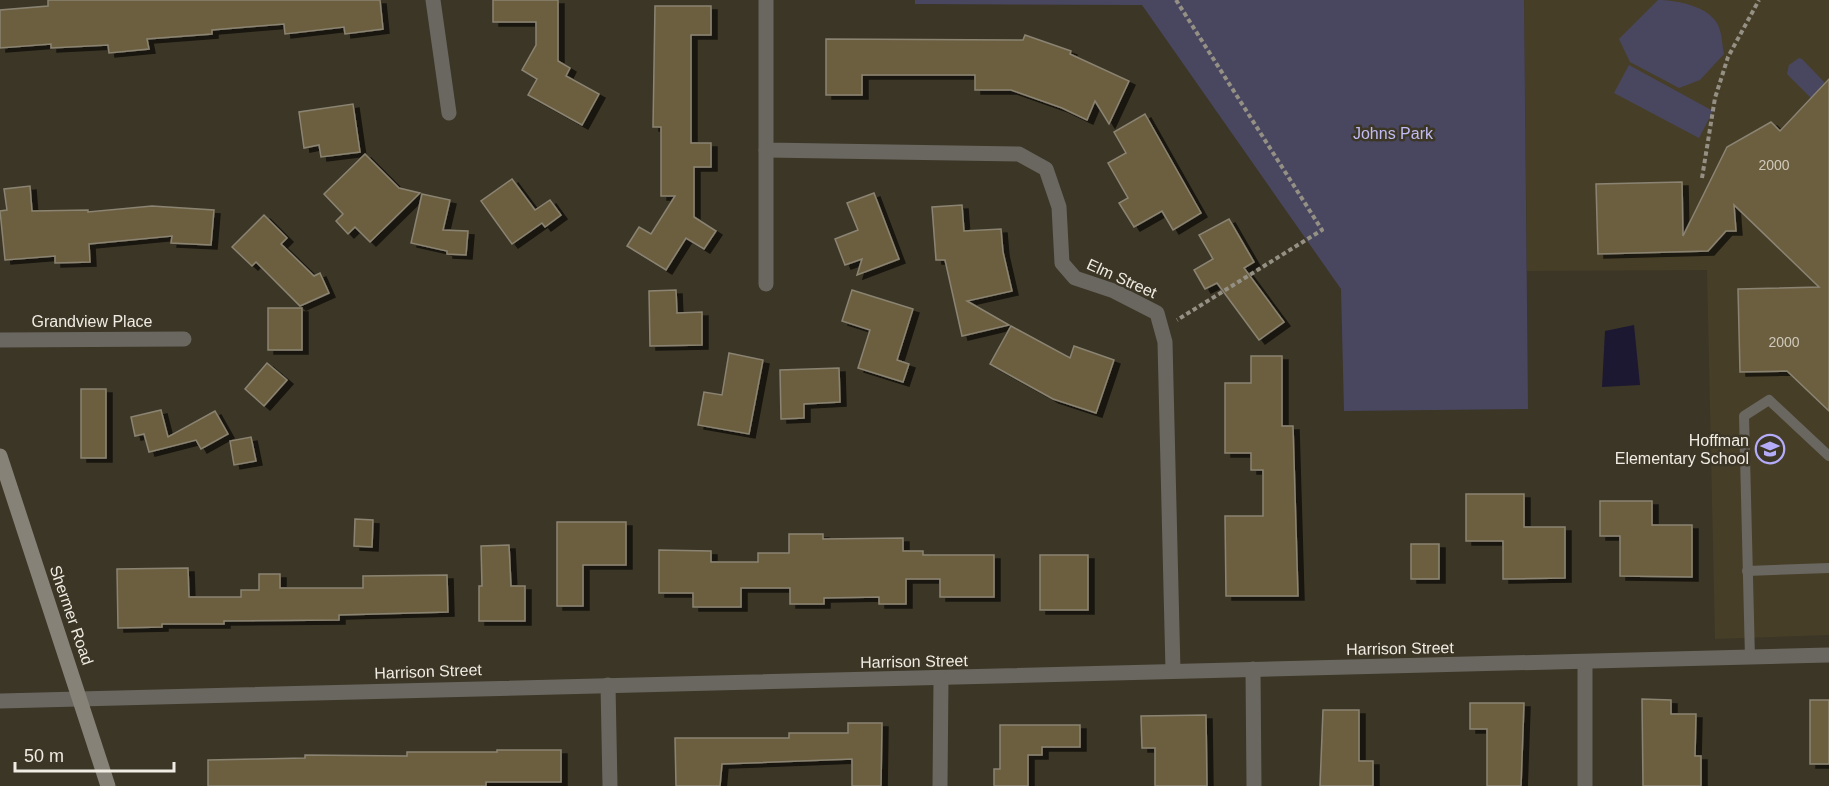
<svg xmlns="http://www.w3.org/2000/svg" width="1829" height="786" font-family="Helvetica,sans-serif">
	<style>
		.built { fill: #473e28 }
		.green { fill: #494760 }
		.water { fill: #1c1832 }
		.building { fill: #6c5f40; stroke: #8b8473; stroke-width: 1.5; filter: url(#shadow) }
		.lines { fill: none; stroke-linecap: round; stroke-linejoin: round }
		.path { stroke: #959084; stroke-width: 4; stroke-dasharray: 4.5 3; stroke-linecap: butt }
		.service { stroke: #6a6760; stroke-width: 10 }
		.minor { stroke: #6a6760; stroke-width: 15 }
		.secondary { stroke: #878277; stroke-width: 15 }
		.labels { text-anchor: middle; stroke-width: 5; stroke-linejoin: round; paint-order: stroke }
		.number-label { font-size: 14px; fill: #cfc9ba }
		.park-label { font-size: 16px; fill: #c0bbf4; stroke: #3c3626 }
		.street-label { font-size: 16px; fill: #f0ece3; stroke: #3c3626 }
		.poi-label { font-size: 16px; fill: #f0ece3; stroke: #3c3626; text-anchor: end }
	</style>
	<defs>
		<filter id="shadow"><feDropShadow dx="6" dy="4" stdDeviation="0" flood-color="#0009"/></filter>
	</defs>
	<rect width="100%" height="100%" fill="#3c3626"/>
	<polygon class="built" points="1524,0 1829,0 1829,635 1715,639 1707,270 1527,271"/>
	<g class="green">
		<polygon points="915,0 1524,0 1528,409 1344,411 1341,289 1142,5 915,4"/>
		<path d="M1658,0C1676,0 1709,6 1718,25C1722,33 1722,45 1724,54L1700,80L1679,88L1630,62L1619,39Z"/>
		<polygon points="1799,58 1802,59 1825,83 1811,98 1787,74 1789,65"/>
		<polygon points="1629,65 1713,111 1699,138 1614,93"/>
	</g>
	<polygon class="water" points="1634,325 1640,385 1602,387 1605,331"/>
	<g class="building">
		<polygon points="48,0 380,0 383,29 345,34 344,27 285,34 284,24 212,30 212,34 147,39 149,49 109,53 108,45 51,48 51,44 0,48 0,10 48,6"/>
		<polygon points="493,0 558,0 558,61 570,68 566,76 599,94 582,125 528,95 537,79 522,70 536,45 536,22 493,22"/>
		<polygon points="655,6 711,6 711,35 691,35 691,143 711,143 711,167 694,167 694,217 716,231 704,249 686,238 666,270 627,246 639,227 651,234 675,196 661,196 661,127 653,127"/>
		<polygon points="1025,35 1071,51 1070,54 1129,81 1109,124 1095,101 1087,120 1062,108 1011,90 975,90 975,75 862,75 862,95 826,95 826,39 1023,40"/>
		<polygon points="1829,79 1829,411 1787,371 1740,372 1738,289 1819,287 1734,205 1736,231 1726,231 1708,251 1598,254 1596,184 1682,182 1683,236 1727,147 1771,122 1780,131"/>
		<polygon points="353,104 360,152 321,157 319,145 304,148 299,112"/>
		<polygon points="1145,114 1201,213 1173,230 1162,211 1134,227 1119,203 1128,198 1108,163 1126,153 1114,132"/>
		<polygon points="365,154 399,188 420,193 370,242 355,227 348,234 336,221 343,214 324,194"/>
		<polygon points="512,179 535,210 550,200 561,215 545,227 542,223 512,244 481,201"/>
		<polygon points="30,186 32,211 88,210 88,212 152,206 214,210 211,245 171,243 172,236 89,244 90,262 55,263 55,256 5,260 0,211 7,210 4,189"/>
		<polygon points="874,193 899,259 857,275 862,259 845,265 835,239 858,230 847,203"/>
		<polygon points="422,194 450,200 443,230 468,231 466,255 447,254 447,251 411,243"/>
		<polygon points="962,205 964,231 1001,229 1003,252 1012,291 967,301 1009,325 962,336 945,260 936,260 932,207"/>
		<polygon points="264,215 287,238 281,244 314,276 320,273 329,293 300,306 256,262 252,266 232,247"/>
		<polygon points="1229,219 1254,262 1244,268 1284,322 1259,340 1217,283 1205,289 1194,270 1213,259 1199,235"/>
		<polygon points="676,290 677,313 702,312 702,345 650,346 649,291"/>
		<polygon points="852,290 913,309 897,360 909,364 903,382 858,368 870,330 842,321"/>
		<rect x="268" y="308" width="34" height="42"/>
		<polygon points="1011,326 1070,358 1074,346 1114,360 1096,413 1053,399 990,364"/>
		<polygon points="729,353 763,360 749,434 698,425 704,392 722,395"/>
		<polygon points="1251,356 1282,356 1282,426 1293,426 1298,596 1226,596 1225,516 1263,516 1263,470 1251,470 1251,453 1225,453 1225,383 1251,383"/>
		<polygon points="267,363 287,380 264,406 245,389"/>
		<polygon points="839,368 840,402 804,404 804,418 781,419 780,370"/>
		<rect x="81" y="389" width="25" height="69"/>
		<polygon points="161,410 168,437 215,411 228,434 201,449 196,440 149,452 144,434 135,436 131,417"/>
		<polygon points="251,437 256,461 234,465 230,441"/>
		<polygon points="1466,494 1524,494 1524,527 1565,527 1565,578 1503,579 1503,541 1466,541"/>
		<polygon points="1600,501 1652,501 1652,525 1692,525 1692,577 1620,576 1620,536 1600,536"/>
		<polygon points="355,519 373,520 372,547 354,546"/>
		<polygon points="557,522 626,522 626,565 583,565 583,606 557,606"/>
		<polygon points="789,534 823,534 823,539 903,538 903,551 923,551 923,555 994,555 994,597 940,597 940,579 906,579 906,604 879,604 879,597 824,598 824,604 790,604 790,588 741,588 741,607 693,607 693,593 659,593 659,550 711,551 711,562 758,562 758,553 789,553"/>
		<rect x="1411" y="544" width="28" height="35"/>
		<polygon points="509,545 511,586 525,586 525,621 479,621 479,586 482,586 481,546"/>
		<rect x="1040" y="555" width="48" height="55"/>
		<polygon points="188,568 189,597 241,597 241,590 259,590 259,574 280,574 280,588 363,588 363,576 447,575 448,612 339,615 339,620 224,621 224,624 162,624 162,627 118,628 117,569"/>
		<polygon points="1642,699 1671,700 1671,714 1696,714 1695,756 1701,756 1701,786 1643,786"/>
		<rect x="1810" y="700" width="19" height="64"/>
		<polygon points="1470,703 1524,703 1521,786 1487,786 1487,729 1470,729"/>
		<polygon points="1323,710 1359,710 1359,761 1373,761 1373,786 1320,786"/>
		<polygon points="1206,715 1207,786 1155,786 1155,748 1142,748 1141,716"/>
		<polygon points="848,723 882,723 881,786 852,786 852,759 722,764 720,786 676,786 675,738 789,738 789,733 848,733"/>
		<polygon points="1000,725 1080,725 1080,747 1042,747 1042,755 1028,755 1028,786 994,786 994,769 1000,769"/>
		<polygon points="497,750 561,750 561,782 486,782 486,786 208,786 208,760 305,758 305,755 407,756 407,752 497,752"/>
	</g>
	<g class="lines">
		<g class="path">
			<polyline points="1176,0 1322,230 1177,320"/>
			<polyline points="1702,178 1715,98 1728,57 1759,0"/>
		</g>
		<g class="service">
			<polyline points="1747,571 1829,568"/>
			<polyline points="1750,658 1744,416 1769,400 1829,456"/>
		</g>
		<g class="minor">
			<polyline points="433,0 449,113"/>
			<polyline points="766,0 766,150 1019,154 1046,169 1059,207 1062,263 1075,278 1114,291 1157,313 1165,342 1173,671"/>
			<polyline points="766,284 766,150"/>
			<polyline points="0,340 184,339"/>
			<polyline points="1585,662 1585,786"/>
			<polyline points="1253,669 1254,786"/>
			<polyline points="608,685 610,786"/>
			<polyline points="0,701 1829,655"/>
			<polyline points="940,786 941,679"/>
		</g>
		<polyline class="secondary" points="0,456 108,786"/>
	</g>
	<defs>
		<g id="school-ring" transform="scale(1.5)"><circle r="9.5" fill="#3c3626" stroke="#b4acf9" stroke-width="1.5"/><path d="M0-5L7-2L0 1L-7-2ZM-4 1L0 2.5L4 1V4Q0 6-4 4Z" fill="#b4acf9"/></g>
	</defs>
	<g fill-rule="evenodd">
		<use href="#school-ring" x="1770" y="449"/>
	</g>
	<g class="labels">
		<g class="number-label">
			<text x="1774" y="170">2000</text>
			<text x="1784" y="347">2000</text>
		</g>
		<g class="park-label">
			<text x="1393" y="139">Johns Park</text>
		</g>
		<g class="street-label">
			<text transform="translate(1122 278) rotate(24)" y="6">Elm Street</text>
			<text x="92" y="327">Grandview Place</text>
			<text transform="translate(72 615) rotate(71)" y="6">Shermer Road</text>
			<text transform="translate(1400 648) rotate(-1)" y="6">Harrison Street</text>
			<text transform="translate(914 661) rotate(-1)" y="6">Harrison Street</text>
			<text transform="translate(428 671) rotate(-2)" y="6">Harrison Street</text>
		</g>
		<g class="poi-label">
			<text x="1749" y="446">Hoffman<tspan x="1749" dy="18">Elementary School</tspan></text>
		</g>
	</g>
	<path d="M15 762v9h159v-9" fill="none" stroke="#f0ece3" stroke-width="3"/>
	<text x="24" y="762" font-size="18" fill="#f0ece3" stroke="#3c3626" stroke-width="4.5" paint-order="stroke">50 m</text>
</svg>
